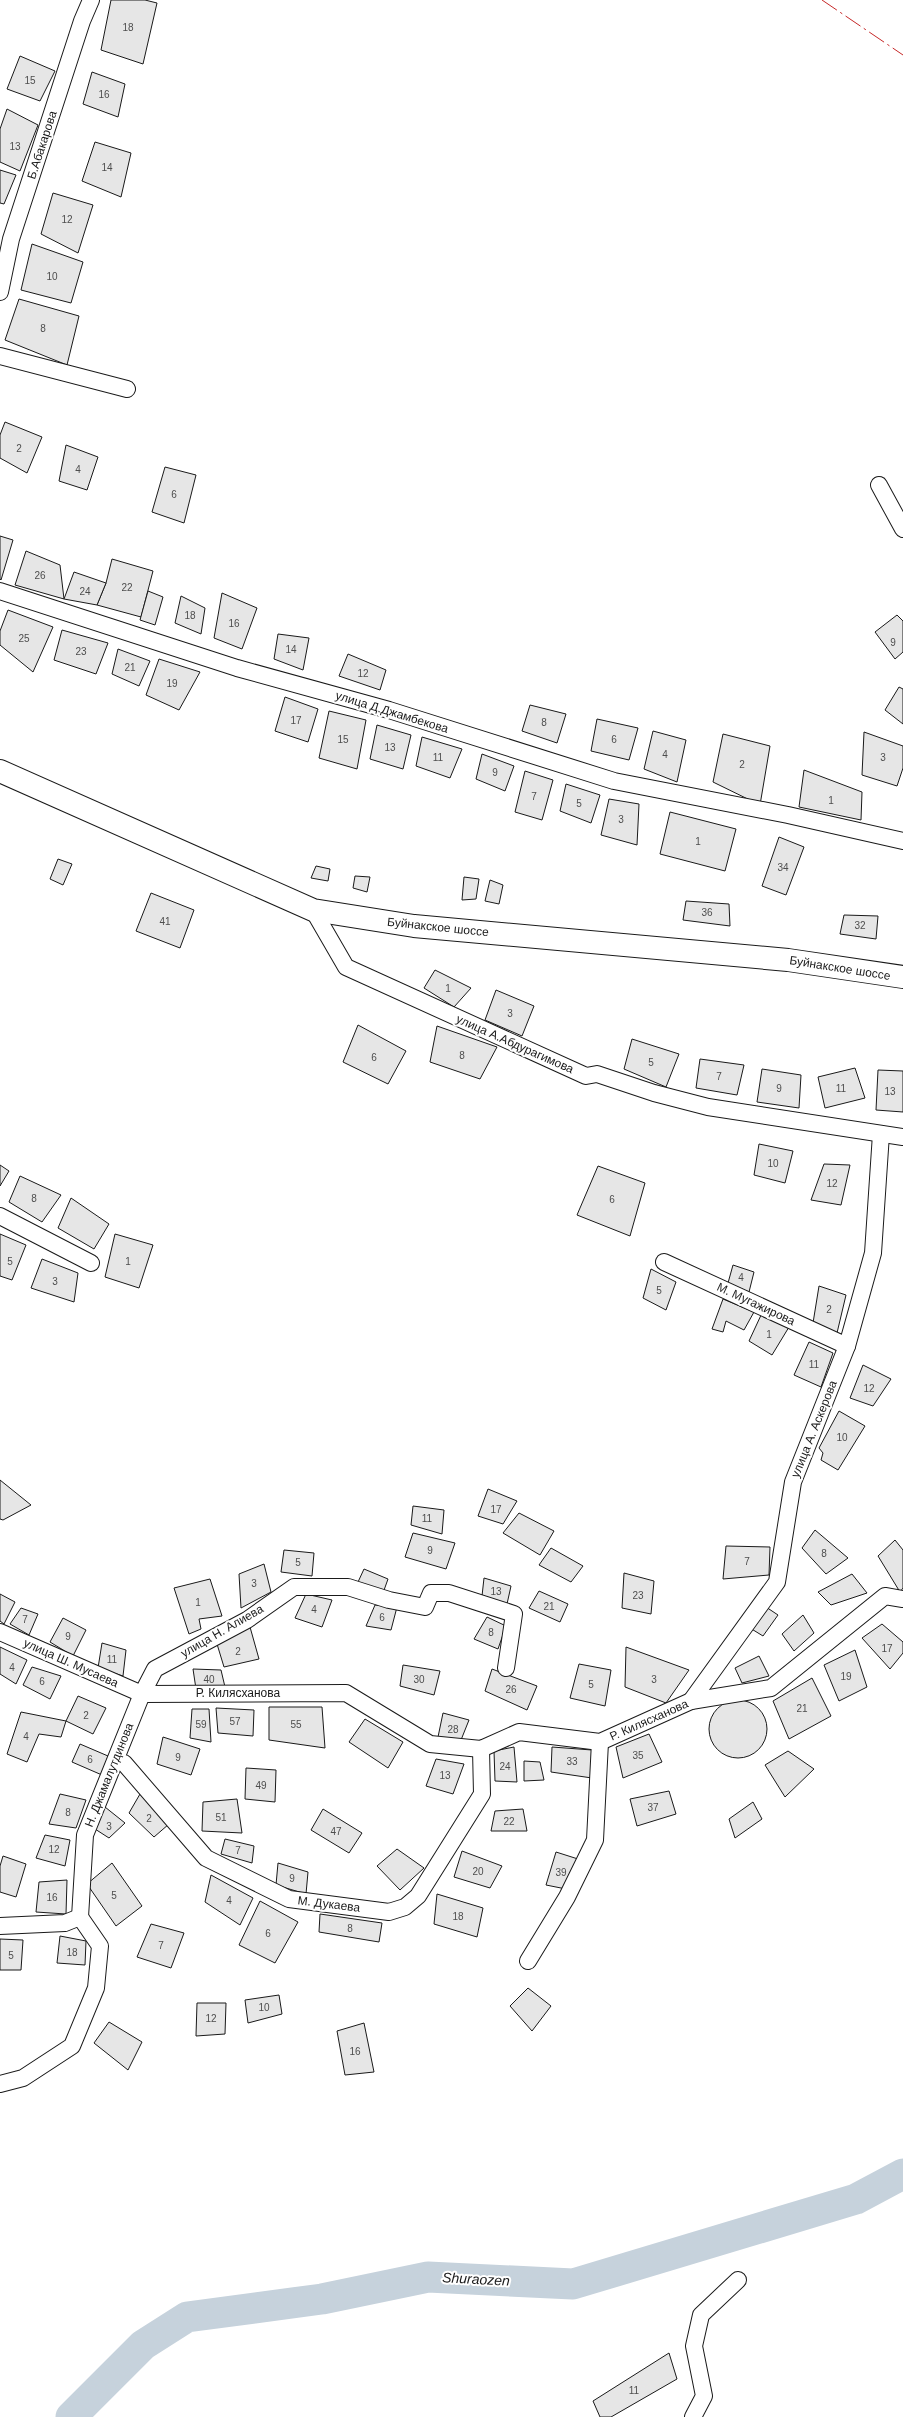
<svg xmlns="http://www.w3.org/2000/svg" width="903" height="2417" font-family="Arial,sans-serif">
	<style>
		.lines { fill: none; stroke-linecap: round; stroke-linejoin: round }
		.river { stroke: #c6d2dc; stroke-width: 31 }
		.building { fill: #e6e6e6; stroke: #1a1a1a }
		.minor-casing { stroke: #1a1a1a; stroke-width: 18 }
		.secondary-casing { stroke: #1a1a1a; stroke-width: 24 }
		.minor { stroke: #fff; stroke-width: 16 }
		.secondary { stroke: #fff; stroke-width: 22 }
		.power { stroke: #c62828; stroke-width: 1; stroke-dasharray: 18 4 2.5 4; stroke-linecap: butt }
		.labels { text-anchor: middle; stroke-width: 4; stroke-linejoin: round; paint-order: stroke }
		.number-label { font-size: 10px; fill: #4d4d4d }
		.street-label { font-size: 12px; fill: #1a1a1a; stroke: #fff }
		.water-label { font-size: 14px; font-style: italic; fill: #1a1a1a; stroke: #fff }
	</style>
	<rect width="100%" height="100%" fill="#fff"/>
	<g class="lines">
		<polyline class="river" points="71,2417 143,2345 187,2317 322,2299 428,2277 573,2284 856,2199 903,2174"/>
	</g>
	<g class="building">
		<polygon points="111,0 145,0 157,3 143,64 101,50"/>
		<polygon points="20,56 55,71 40,101 7,89"/>
		<polygon points="92,72 125,84 118,117 83,104"/>
		<polygon points="7,109 38,125 20,171 0,162 0,129"/>
		<polygon points="95,142 131,153 121,197 82,181"/>
		<polygon points="0,170 16,175 4,204 0,203"/>
		<polygon points="53,193 93,205 78,253 41,234"/>
		<polygon points="32,244 83,262 71,303 21,290"/>
		<polygon points="19,299 79,316 67,365 5,340"/>
		<polygon points="5,422 42,437 27,473 0,458 0,435"/>
		<polygon points="66,445 98,457 87,490 59,481"/>
		<polygon points="165,467 196,475 184,523 152,512"/>
		<polygon points="0,536 13,540 1,580 0,579"/>
		<polygon points="26,551 60,565 64,599 15,585"/>
		<polygon points="112,559 153,571 141,617 97,605 106,583"/>
		<polygon points="74,572 106,583 97,605 64,599"/>
		<polygon points="148,591 163,597 155,625 140,620"/>
		<polygon points="222,593 257,608 242,649 214,638"/>
		<polygon points="181,596 205,608 201,634 175,623"/>
		<polygon points="8,610 53,627 33,672 0,645 0,631"/>
		<polygon points="897,615 903,621 903,652 895,659 875,632"/>
		<polygon points="62,630 108,643 96,674 54,660"/>
		<polygon points="278,634 309,638 303,670 274,659"/>
		<polygon points="118,649 150,661 139,686 112,674"/>
		<polygon points="348,654 386,670 380,690 339,676"/>
		<polygon points="159,659 200,672 179,710 146,695"/>
		<polygon points="899,687 903,689 903,724 885,710"/>
		<polygon points="285,697 318,709 308,742 275,731"/>
		<polygon points="530,705 566,714 557,743 522,731"/>
		<polygon points="329,711 366,720 357,769 319,758"/>
		<polygon points="597,719 638,728 629,760 591,751"/>
		<polygon points="377,725 411,735 403,769 370,759"/>
		<polygon points="653,731 686,740 677,782 644,769"/>
		<polygon points="864,732 903,746 903,768 897,786 862,775"/>
		<polygon points="723,734 770,746 760,805 713,782"/>
		<polygon points="422,737 462,749 450,778 416,766"/>
		<polygon points="482,754 514,766 505,791 476,779"/>
		<polygon points="804,770 862,792 861,820 799,807"/>
		<polygon points="525,771 553,780 542,820 515,812"/>
		<polygon points="566,784 600,795 591,823 560,811"/>
		<polygon points="609,799 639,804 637,845 601,835"/>
		<polygon points="670,812 736,829 725,871 660,854"/>
		<polygon points="779,837 804,847 786,895 762,886"/>
		<polygon points="58,859 72,864 63,885 50,879"/>
		<polygon points="316,866 330,869 328,881 311,878"/>
		<polygon points="355,876 370,877 367,892 353,888"/>
		<polygon points="464,877 479,879 476,899 462,900"/>
		<polygon points="490,880 503,885 499,904 485,901"/>
		<polygon points="151,893 194,910 180,948 136,931"/>
		<polygon points="686,901 729,904 730,926 683,920"/>
		<polygon points="844,915 878,916 876,939 840,934"/>
		<polygon points="435,970 471,988 454,1007 424,988"/>
		<polygon points="496,990 534,1006 522,1036 485,1020"/>
		<polygon points="358,1025 406,1051 388,1084 343,1062"/>
		<polygon points="437,1026 497,1047 480,1079 430,1062"/>
		<polygon points="632,1039 679,1054 666,1087 624,1069"/>
		<polygon points="700,1059 744,1065 737,1095 696,1088"/>
		<polygon points="855,1068 865,1098 825,1108 818,1077"/>
		<polygon points="762,1069 801,1075 799,1108 757,1102"/>
		<polygon points="878,1070 903,1071 903,1112 876,1110"/>
		<polygon points="759,1144 793,1151 785,1183 754,1175"/>
		<polygon points="824,1164 850,1165 841,1205 811,1200"/>
		<polygon points="0,1165 9,1171 0,1186"/>
		<polygon points="598,1166 645,1183 630,1236 577,1215"/>
		<polygon points="20,1176 61,1195 42,1222 9,1202"/>
		<polygon points="71,1198 109,1224 94,1249 58,1228"/>
		<polygon points="0,1234 26,1245 12,1280 0,1276"/>
		<polygon points="115,1234 153,1245 139,1288 105,1277"/>
		<polygon points="42,1259 78,1273 74,1302 31,1288"/>
		<polygon points="733,1265 754,1272 749,1292 728,1283"/>
		<polygon points="651,1269 676,1282 666,1310 643,1298"/>
		<polygon points="819,1286 846,1295 837,1333 813,1323"/>
		<polygon points="723,1299 754,1312 744,1330 726,1321 723,1332 712,1329"/>
		<polygon points="762,1313 789,1327 772,1355 749,1341"/>
		<polygon points="809,1342 833,1353 821,1387 794,1375"/>
		<polygon points="863,1365 891,1379 873,1406 850,1398"/>
		<polygon points="839,1411 865,1426 838,1470 821,1460 823,1453 819,1448"/>
		<polygon points="0,1480 31,1505 3,1520 0,1519"/>
		<polygon points="488,1489 517,1501 503,1524 478,1516"/>
		<polygon points="413,1506 444,1510 442,1534 411,1525"/>
		<polygon points="519,1513 554,1531 540,1555 503,1533"/>
		<polygon points="815,1530 848,1558 826,1574 802,1548"/>
		<polygon points="413,1533 455,1543 446,1569 405,1557"/>
		<polygon points="895,1540 903,1550 903,1588 900,1592 878,1556"/>
		<polygon points="726,1546 770,1547 769,1575 723,1579"/>
		<polygon points="551,1548 583,1566 571,1582 539,1565"/>
		<polygon points="284,1550 314,1553 312,1576 281,1572"/>
		<polygon points="264,1564 271,1592 241,1608 239,1574"/>
		<polygon points="364,1569 388,1579 383,1593 358,1582"/>
		<polygon points="624,1573 654,1581 651,1614 622,1608"/>
		<polygon points="852,1574 867,1593 831,1605 818,1592"/>
		<polygon points="484,1578 511,1586 507,1604 482,1596"/>
		<polygon points="210,1579 222,1616 199,1619 201,1629 189,1634 174,1588"/>
		<polygon points="539,1591 568,1604 560,1622 529,1608"/>
		<polygon points="0,1594 15,1602 4,1624 0,1621"/>
		<polygon points="306,1594 332,1600 322,1627 295,1618"/>
		<polygon points="375,1605 397,1607 391,1630 366,1626"/>
		<polygon points="766,1607 778,1615 763,1636 750,1628"/>
		<polygon points="21,1608 38,1614 29,1635 10,1624"/>
		<polygon points="803,1615 814,1633 794,1651 782,1634"/>
		<polygon points="487,1617 506,1626 498,1649 474,1639"/>
		<polygon points="63,1618 86,1630 73,1656 50,1642"/>
		<polygon points="882,1624 903,1642 903,1653 890,1669 862,1638"/>
		<polygon points="250,1627 259,1659 224,1667 217,1644"/>
		<polygon points="102,1643 126,1650 123,1676 98,1668"/>
		<polygon points="0,1647 27,1660 16,1684 0,1674"/>
		<polygon points="626,1647 689,1670 666,1703 625,1687"/>
		<polygon points="855,1650 867,1687 839,1701 824,1665"/>
		<polygon points="759,1656 769,1676 742,1683 735,1668"/>
		<polygon points="579,1664 611,1670 605,1706 570,1698"/>
		<polygon points="403,1665 440,1671 434,1695 400,1686"/>
		<polygon points="32,1667 61,1676 50,1699 23,1685"/>
		<polygon points="193,1669 221,1670 225,1687 196,1689"/>
		<polygon points="492,1669 537,1686 527,1710 485,1691"/>
		<polygon points="812,1678 831,1716 789,1739 773,1701"/>
		<polygon points="78,1696 106,1708 93,1734 66,1721"/>
		<circle cx="738" cy="1729" r="29"/>
		<polygon points="269,1707 322,1707 325,1748 269,1740"/>
		<polygon points="216,1708 254,1710 253,1736 218,1733"/>
		<polygon points="192,1709 209,1709 211,1742 190,1738"/>
		<polygon points="21,1712 66,1721 61,1737 39,1734 27,1762 7,1754"/>
		<polygon points="443,1713 469,1720 461,1740 438,1737"/>
		<polygon points="365,1719 403,1742 388,1768 349,1742"/>
		<polygon points="649,1734 662,1762 623,1778 616,1747"/>
		<polygon points="163,1737 200,1749 191,1775 157,1764"/>
		<polygon points="80,1744 108,1756 102,1775 72,1762"/>
		<polygon points="514,1747 517,1782 495,1781 494,1751"/>
		<polygon points="552,1747 592,1750 592,1778 551,1772"/>
		<polygon points="788,1751 814,1769 785,1797 765,1765"/>
		<polygon points="436,1759 464,1764 453,1794 426,1786"/>
		<polygon points="524,1761 540,1762 544,1780 524,1781"/>
		<polygon points="246,1768 276,1770 275,1802 245,1799"/>
		<polygon points="669,1791 676,1814 637,1826 630,1799"/>
		<polygon points="60,1794 86,1800 76,1828 49,1824"/>
		<polygon points="140,1794 169,1824 154,1837 129,1813"/>
		<polygon points="237,1799 242,1833 202,1831 203,1802"/>
		<polygon points="753,1802 762,1819 735,1838 729,1819"/>
		<polygon points="105,1807 125,1823 109,1838 95,1829"/>
		<polygon points="323,1809 362,1833 349,1853 311,1830"/>
		<polygon points="523,1809 527,1831 491,1831 495,1811"/>
		<polygon points="45,1835 70,1840 65,1866 36,1858"/>
		<polygon points="225,1839 254,1846 252,1863 221,1854"/>
		<polygon points="397,1849 424,1868 400,1890 377,1866"/>
		<polygon points="462,1851 502,1866 490,1888 454,1877"/>
		<polygon points="556,1852 578,1859 566,1889 546,1885"/>
		<polygon points="3,1856 26,1864 16,1897 0,1892 0,1866"/>
		<polygon points="112,1863 142,1906 116,1926 87,1884"/>
		<polygon points="278,1863 308,1872 306,1894 276,1885"/>
		<polygon points="211,1875 253,1898 240,1925 205,1902"/>
		<polygon points="67,1880 66,1914 36,1912 39,1882"/>
		<polygon points="437,1894 483,1908 477,1937 434,1924"/>
		<polygon points="260,1901 298,1922 275,1963 239,1945"/>
		<polygon points="320,1914 382,1923 379,1942 319,1932"/>
		<polygon points="151,1924 184,1933 171,1968 137,1957"/>
		<polygon points="60,1936 86,1941 85,1965 57,1963"/>
		<polygon points="0,1939 23,1940 21,1970 0,1970"/>
		<polygon points="528,1988 551,2006 532,2031 510,2006"/>
		<polygon points="279,1995 282,2014 248,2023 245,2000"/>
		<polygon points="197,2003 226,2003 225,2034 196,2036"/>
		<polygon points="109,2022 142,2042 128,2070 94,2043"/>
		<polygon points="364,2023 374,2072 345,2075 337,2031"/>
		<polygon points="669,2353 677,2379 611,2417 600,2417 593,2401"/>
	</g>
	<g class="lines">
		<g class="minor-casing">
			<g id="minor">
				<polyline points="0,292 11,239 82,21 91,0"/>
				<polyline points="0,356 127,389"/>
				<polyline points="879,485 903,529"/>
				<polyline points="0,591 237,668 389,710 614,781 788,815 903,841"/>
				<polyline points="313,910 346,967 586,1076 597,1074 654,1093 708,1107 903,1137"/>
				<polyline points="0,1216 91,1263"/>
				<polyline points="664,1262 847,1346"/>
				<polyline points="0,1632 142,1694 346,1693 430,1744 481,1749 519,1732 600,1742 691,1701 771,1688 885,1596 903,1599"/>
				<polyline points="691,1701 777,1582 793,1482 847,1346 873,1253 881,1134"/>
				<polyline points="124,1763 206,1858 289,1899 389,1912 405,1907 418,1896 482,1794 481,1749"/>
				<polyline points="80,1917 85,1835 142,1694 155,1669 247,1620 294,1587 348,1587 389,1600 425,1607 431,1593 449,1593 514,1614 506,1668"/>
				<polyline points="0,1926 65,1923 80,1917"/>
				<polyline points="528,1961 567,1897 595,1840 600,1742"/>
				<polyline points="0,2084 23,2078 72,2046 96,1988 100,1946 80,1917"/>
				<polyline points="693,2417 704,2396 694,2346 701,2315 738,2280"/>
			</g>
		</g>
		<g class="secondary-casing">
			<polyline id="secondary" points="0,771 313,910 414,926 788,960 903,977"/>
		</g>
		<use href="#minor" class="minor"/>
		<use href="#secondary" class="secondary"/>
		<polyline class="power" points="822,0 903,55"/>
	</g>
	<g class="labels">
		<g class="number-label">
			<text x="128" y="31">18</text>
			<text x="30" y="84">15</text>
			<text x="104" y="98">16</text>
			<text x="15" y="150">13</text>
			<text x="107" y="171">14</text>
			<text x="67" y="223">12</text>
			<text x="52" y="280">10</text>
			<text x="43" y="332">8</text>
			<text x="19" y="452">2</text>
			<text x="78" y="473">4</text>
			<text x="174" y="498">6</text>
			<text x="40" y="579">26</text>
			<text x="127" y="591">22</text>
			<text x="85" y="595">24</text>
			<text x="190" y="619">18</text>
			<text x="234" y="627">16</text>
			<text x="24" y="642">25</text>
			<text x="893" y="646">9</text>
			<text x="291" y="653">14</text>
			<text x="81" y="655">23</text>
			<text x="130" y="671">21</text>
			<text x="363" y="677">12</text>
			<text x="172" y="687">19</text>
			<text x="296" y="724">17</text>
			<text x="544" y="726">8</text>
			<text x="343" y="743">15</text>
			<text x="614" y="743">6</text>
			<text x="390" y="751">13</text>
			<text x="665" y="758">4</text>
			<text x="438" y="761">11</text>
			<text x="883" y="761">3</text>
			<text x="742" y="768">2</text>
			<text x="495" y="776">9</text>
			<text x="534" y="800">7</text>
			<text x="831" y="804">1</text>
			<text x="579" y="807">5</text>
			<text x="621" y="823">3</text>
			<text x="698" y="845">1</text>
			<text x="783" y="871">34</text>
			<text x="707" y="916">36</text>
			<text x="165" y="925">41</text>
			<text x="860" y="929">32</text>
			<text x="448" y="992">1</text>
			<text x="510" y="1017">3</text>
			<text x="462" y="1059">8</text>
			<text x="374" y="1061">6</text>
			<text x="651" y="1066">5</text>
			<text x="719" y="1080">7</text>
			<text x="779" y="1092">9</text>
			<text x="841" y="1092">11</text>
			<text x="890" y="1095">13</text>
			<text x="773" y="1167">10</text>
			<text x="832" y="1187">12</text>
			<text x="34" y="1202">8</text>
			<text x="612" y="1203">6</text>
			<text x="10" y="1265">5</text>
			<text x="128" y="1265">1</text>
			<text x="741" y="1281">4</text>
			<text x="55" y="1285">3</text>
			<text x="659" y="1294">5</text>
			<text x="829" y="1313">2</text>
			<text x="769" y="1338">1</text>
			<text x="814" y="1368">11</text>
			<text x="869" y="1392">12</text>
			<text x="842" y="1441">10</text>
			<text x="496" y="1513">17</text>
			<text x="427" y="1522">11</text>
			<text x="430" y="1554">9</text>
			<text x="824" y="1557">8</text>
			<text x="747" y="1565">7</text>
			<text x="298" y="1566">5</text>
			<text x="254" y="1587">3</text>
			<text x="496" y="1595">13</text>
			<text x="638" y="1599">23</text>
			<text x="198" y="1606">1</text>
			<text x="549" y="1610">21</text>
			<text x="314" y="1613">4</text>
			<text x="382" y="1621">6</text>
			<text x="25" y="1623">7</text>
			<text x="491" y="1636">8</text>
			<text x="68" y="1640">9</text>
			<text x="887" y="1652">17</text>
			<text x="238" y="1655">2</text>
			<text x="112" y="1663">11</text>
			<text x="12" y="1671">4</text>
			<text x="846" y="1680">19</text>
			<text x="209" y="1683">40</text>
			<text x="419" y="1683">30</text>
			<text x="654" y="1683">3</text>
			<text x="42" y="1685">6</text>
			<text x="591" y="1688">5</text>
			<text x="511" y="1693">26</text>
			<text x="802" y="1712">21</text>
			<text x="86" y="1719">2</text>
			<text x="235" y="1725">57</text>
			<text x="201" y="1728">59</text>
			<text x="296" y="1728">55</text>
			<text x="453" y="1733">28</text>
			<text x="26" y="1740">4</text>
			<text x="638" y="1759">35</text>
			<text x="178" y="1761">9</text>
			<text x="90" y="1763">6</text>
			<text x="572" y="1765">33</text>
			<text x="505" y="1770">24</text>
			<text x="445" y="1779">13</text>
			<text x="261" y="1789">49</text>
			<text x="653" y="1811">37</text>
			<text x="68" y="1816">8</text>
			<text x="221" y="1821">51</text>
			<text x="149" y="1822">2</text>
			<text x="509" y="1825">22</text>
			<text x="109" y="1830">3</text>
			<text x="336" y="1835">47</text>
			<text x="54" y="1853">12</text>
			<text x="238" y="1854">7</text>
			<text x="478" y="1875">20</text>
			<text x="561" y="1876">39</text>
			<text x="292" y="1882">9</text>
			<text x="114" y="1899">5</text>
			<text x="52" y="1901">16</text>
			<text x="229" y="1904">4</text>
			<text x="458" y="1920">18</text>
			<text x="350" y="1932">8</text>
			<text x="268" y="1937">6</text>
			<text x="161" y="1949">7</text>
			<text x="72" y="1956">18</text>
			<text x="11" y="1959">5</text>
			<text x="264" y="2011">10</text>
			<text x="211" y="2022">12</text>
			<text x="355" y="2055">16</text>
			<text x="634" y="2394">11</text>
		</g>
		<g class="street-label">
			<text transform="translate(42 145) rotate(-72)" y="4">Б.Абакарова</text>
			<text transform="translate(392 712) rotate(17)" y="4">улица Д.Джамбекова</text>
			<text transform="translate(438 927) rotate(6)" y="4">Буйнакское шоссе</text>
			<text transform="translate(840 968) rotate(9)" y="4">Буйнакское шоссе</text>
			<text transform="translate(515 1044) rotate(24)" y="4">улица А.Абдурагимова</text>
			<text transform="translate(756 1304) rotate(25)" y="4">М. Мугажирова</text>
			<text transform="translate(814 1429) rotate(-68)" y="4">улица А. Аскерова</text>
			<text transform="translate(222 1631) rotate(-30)" y="4">улица Н. Алиева</text>
			<text transform="translate(71 1663) rotate(24)" y="4">улица Ш. Мусаева</text>
			<text x="238" y="1697">Р. Килясханова</text>
			<text transform="translate(649 1720) rotate(-24)" y="4">Р. Килясханова</text>
			<text transform="translate(109 1775) rotate(-68)" y="4">Н. Джамалутдинова</text>
			<text transform="translate(329 1904) rotate(7)" y="4">М. Дукаева</text>
		</g>
		<g class="water-label">
			<text transform="translate(476 2279) rotate(3)" y="5">Shuraozen</text>
		</g>
	</g>
</svg>
